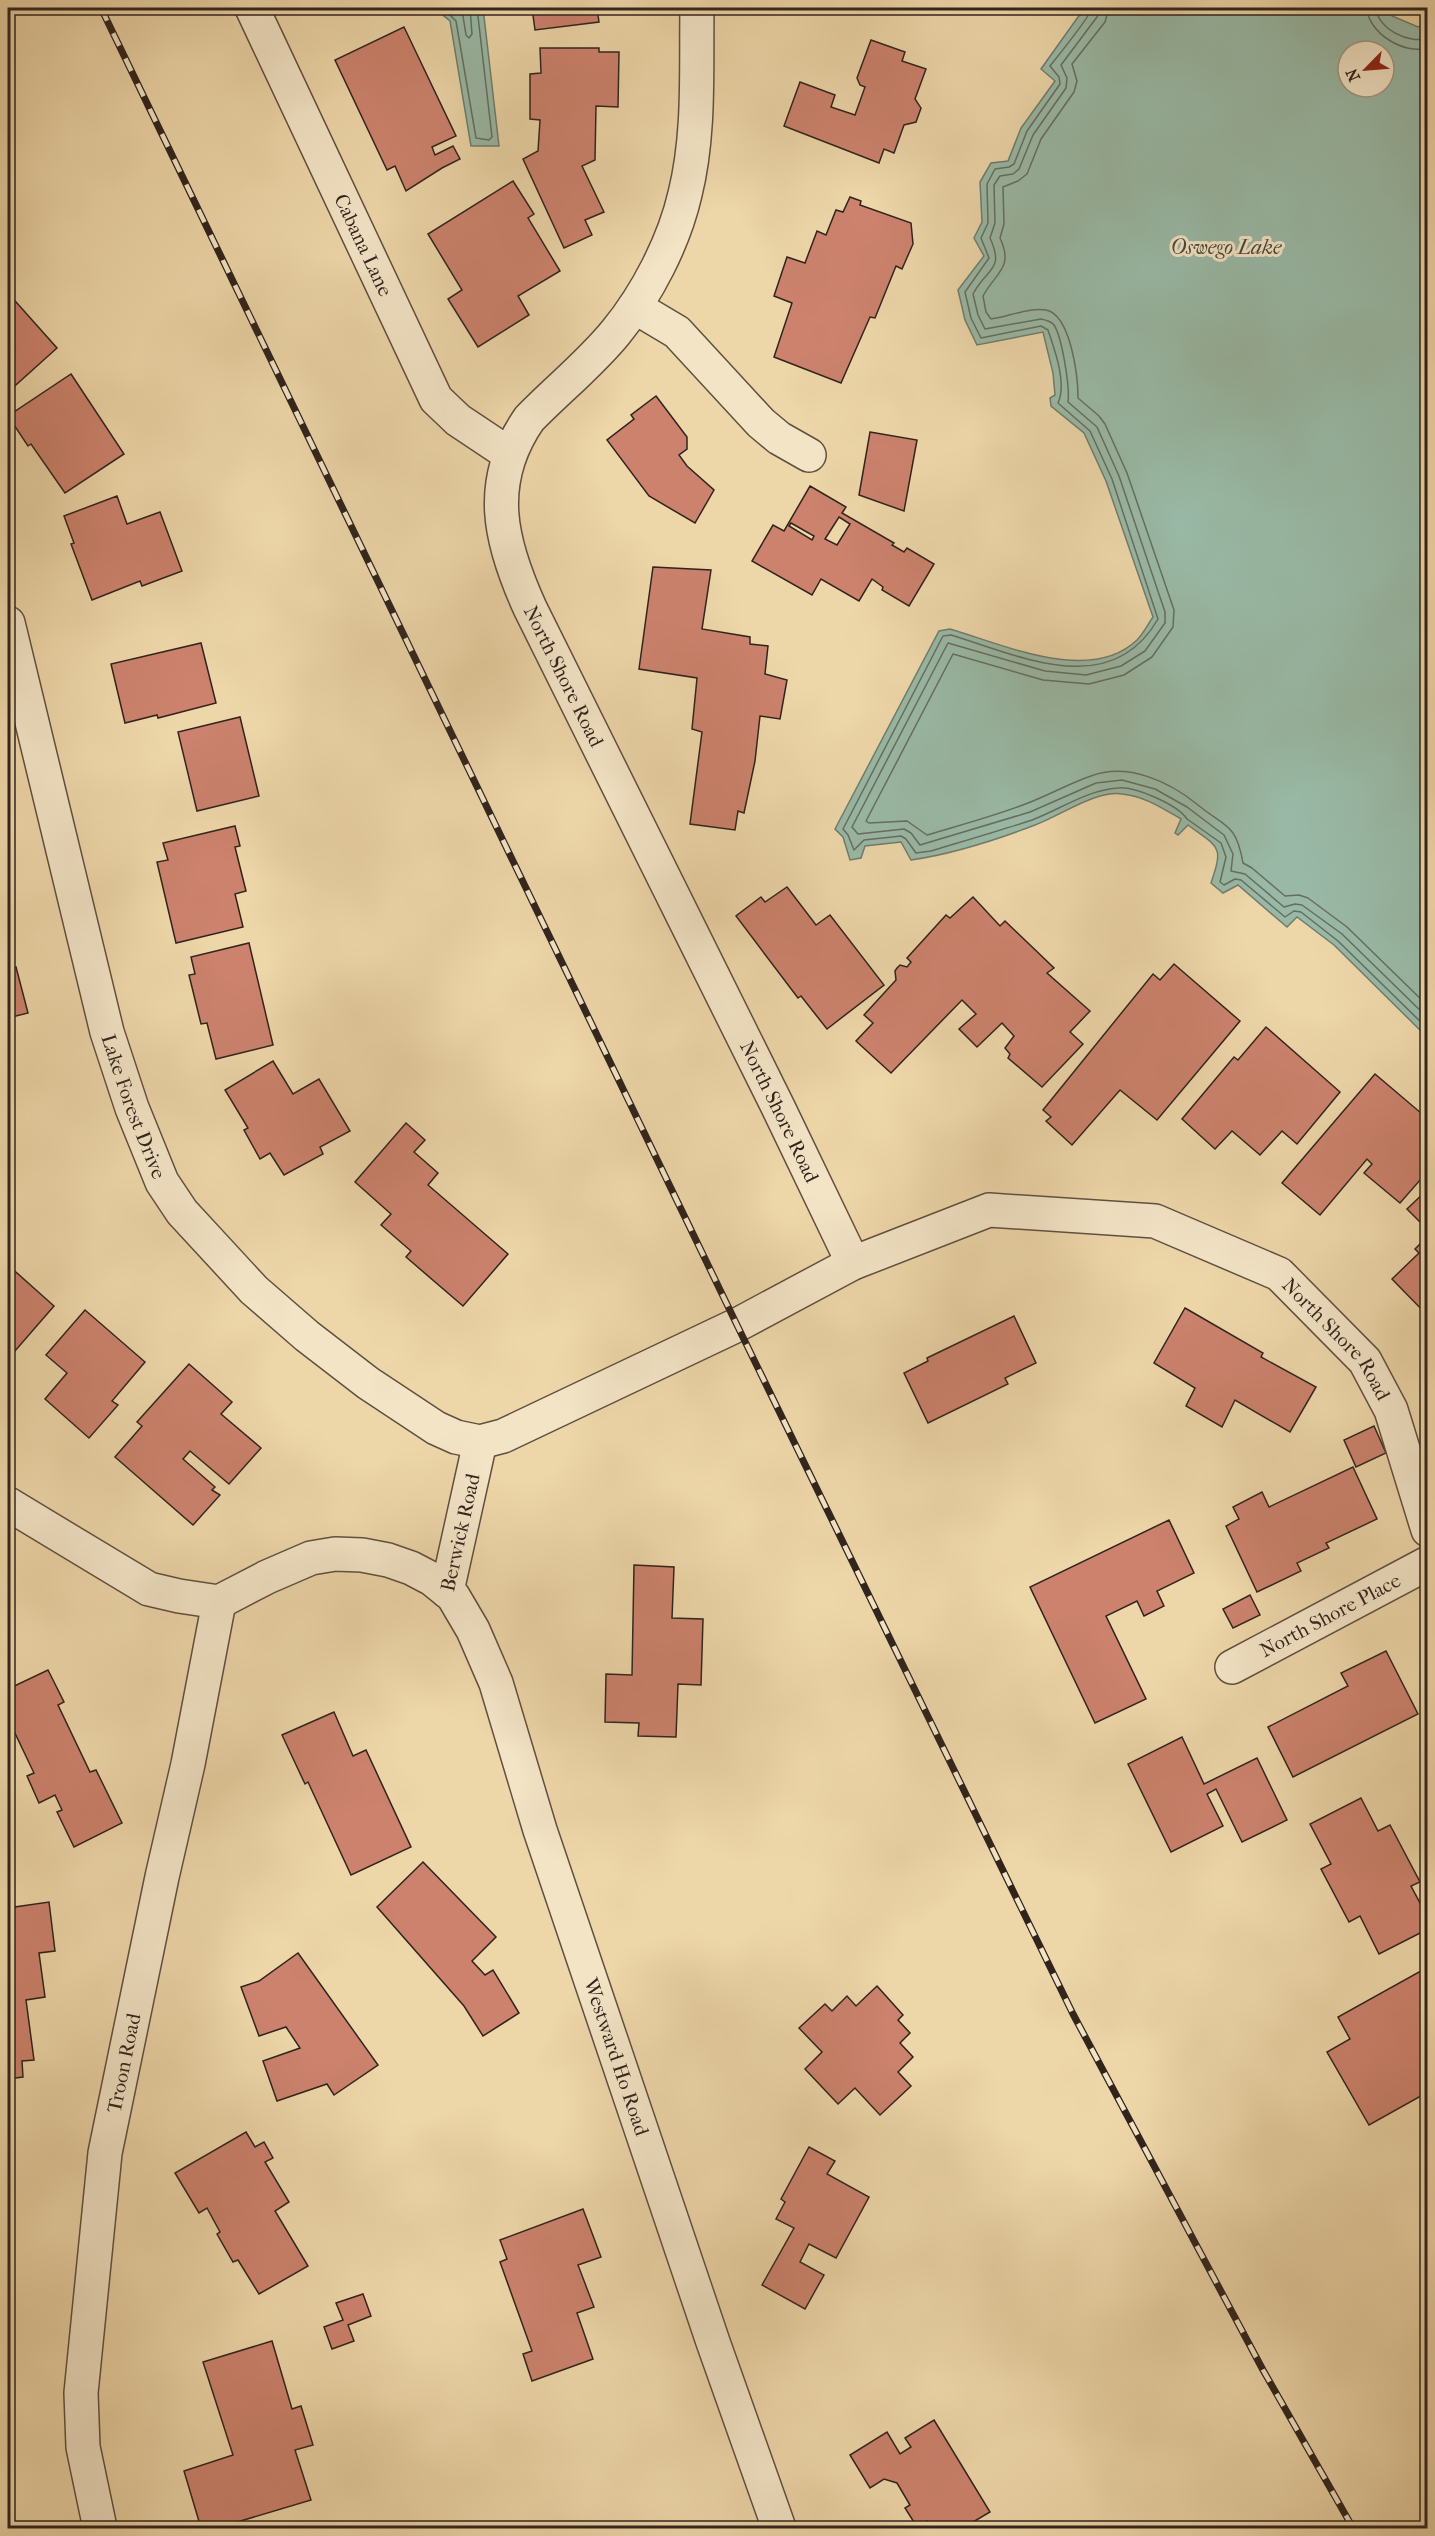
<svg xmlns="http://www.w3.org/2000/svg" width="1435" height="2536" font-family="'IM FELL French Canon',serif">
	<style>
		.water { fill: #99b9a6; stroke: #6f7d6f; stroke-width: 1.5; fill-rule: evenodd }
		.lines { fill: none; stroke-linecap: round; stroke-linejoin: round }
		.shore { stroke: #646e62; stroke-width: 1.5 }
		.building { fill: #cc826d; stroke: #30241d; stroke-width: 1.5; fill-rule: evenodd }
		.minor-casing { stroke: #5f5040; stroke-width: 36 }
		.minor { stroke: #f3e4c6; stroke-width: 33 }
		.rail-casing { stroke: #30241d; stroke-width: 7 }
		.rail { stroke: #f3e4c6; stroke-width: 4.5; stroke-dasharray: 14; stroke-linecap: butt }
		.labels { text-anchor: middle; stroke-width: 6; stroke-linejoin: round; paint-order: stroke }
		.street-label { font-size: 20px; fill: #30241d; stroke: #f3e4c6 }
		.water-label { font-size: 21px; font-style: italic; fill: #4a493f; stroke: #f3e4c6 }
	</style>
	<rect width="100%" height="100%" fill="#edd6a8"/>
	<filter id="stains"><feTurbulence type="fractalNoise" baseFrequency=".00333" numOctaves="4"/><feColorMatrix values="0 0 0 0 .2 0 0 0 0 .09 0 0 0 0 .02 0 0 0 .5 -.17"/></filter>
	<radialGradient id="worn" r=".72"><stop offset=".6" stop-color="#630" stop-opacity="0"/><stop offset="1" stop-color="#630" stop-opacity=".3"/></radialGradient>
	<g class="water">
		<polygon points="434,8 483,8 499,146 471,146 450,21"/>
		<path d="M1089,8H1388L1392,16L1418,27L1427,23V1037L1334,945L1297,917L1287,927L1238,885L1223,893L1211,883C1224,845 1219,848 1188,825L1178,835L1175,833L1181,819C1162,808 1144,796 1122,794C1096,790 1060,816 1035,825C996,840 952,854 911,860L901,842L865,846L861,858L850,860L843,837L835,829L939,631L950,629C1002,644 1090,685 1137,640C1143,634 1148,624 1153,617L1106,481L1084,433L1051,406L1050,398L1055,395L1053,373L1043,332L977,345L965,320L958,290L984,256L974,238L982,222L980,182L991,163L1008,161L1021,128L1055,81L1041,69L1078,17ZM1348,51H1384V87H1348Z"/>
	</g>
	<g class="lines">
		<g class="shore">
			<polyline points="443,8 456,21 476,138 489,140 492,137 477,8"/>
			<polyline points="455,8 463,16 466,35 469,38 472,34 470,8"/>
			<path d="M1092,8C1091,15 1058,56 1050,66L1059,77L1060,84L1027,131L1014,164L1009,167L995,169L987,184L988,223L981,238L989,258L965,292L971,318L981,338L1041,326L1048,330C1055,351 1067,383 1058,403L1090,431L1112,479L1158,619C1111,701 1020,656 951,635L943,636L843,829L848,835L854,850L864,840L901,836L906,839L916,853L931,851C964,841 999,831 1032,820C1061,809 1087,790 1118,788C1135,786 1178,805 1187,819L1221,843L1226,857L1220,882L1224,885L1235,879L1241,880L1285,917L1294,911L1301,912L1338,941L1428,1029"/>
			<path d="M1100,8L1097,17L1061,65L1067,78L1066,88L1033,135L1019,169L1013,174L1000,176L994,185L995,223L990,238C1005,271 987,267 973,294L978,315L985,329L1041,319C1046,320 1051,321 1054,325C1062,337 1070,387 1068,402L1097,427L1119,476L1165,612V623L1145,651L1121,666L1086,675L1045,671L948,643L852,827L858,834L904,829L911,833L920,845L1030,812L1096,783L1122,780L1155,789L1187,807L1224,835L1233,854L1231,871L1245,874L1284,907L1295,904L1302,905L1342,934L1428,1018"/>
			<path d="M1109,8L1105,22L1072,64L1077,81L1074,92L1041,139L1027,174L1018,181L1003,187L1004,224L1000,238C1014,268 996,272 983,296L986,312L991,319C1008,317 1029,307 1046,310C1071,315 1078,377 1078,398L1099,416L1105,424L1127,473L1174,610L1173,627L1152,657L1124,675L1089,684L1043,680L953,654L866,821L869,823L907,821L927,835C960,825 995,816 1028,803C1049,795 1070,783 1091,776C1128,762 1170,782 1198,805C1226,828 1236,823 1243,863L1252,868L1285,896L1299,895L1308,898L1347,927L1428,1006"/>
			<path d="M1367,8C1368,33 1404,55 1428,48"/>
			<path d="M1376,8C1377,28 1409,45 1428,38"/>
		</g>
	</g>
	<g class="building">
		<polygon points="532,8 597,8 599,22 535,30"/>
		<polygon points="404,27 456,136 432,147 435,155 453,146 460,159 442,168 406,191 395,166 387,170 335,60"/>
		<polygon points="871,40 905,52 902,61 926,69 915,99 921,108 916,122 904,125 894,153 884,149 879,163 784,126 800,82 835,95 831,107 855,115 865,87 860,85 857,78"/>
		<polygon points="540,48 599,48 599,52 619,52 618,107 596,106 595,160 582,166 604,212 585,220 592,235 564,248 523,159 538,151 540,120 530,119 530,74 541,73"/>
		<polygon points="513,181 534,214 528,218 560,271 518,296 529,315 478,347 448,299 462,290 428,234"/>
		<polygon points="850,197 861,201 860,205 911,223 913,244 902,269 896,266 875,318 870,317 841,383 774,357 792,303 774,296 787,257 805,263 817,231 826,235 836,210 843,212"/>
		<polygon points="8,293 57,348 8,392"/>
		<polygon points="71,374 124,454 65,493 31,444 28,446 8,416"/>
		<polygon points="656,396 687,437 687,449 679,455 687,466 714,490 695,523 649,496 607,440 634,419 631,415"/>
		<polygon points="870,432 917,440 904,511 859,495"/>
		<path d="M810,486L846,507L842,513L894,543L892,545L904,552L907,548L934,564L909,606L882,590L883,587L872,579L859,601L821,579L812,595L752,561L773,525L784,531ZM839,517L850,524L837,545L825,539ZM791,523L814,536L812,540L789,526Z"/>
		<polygon points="117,496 127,524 160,512 182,571 142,586 140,581 92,600 71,544 74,543 64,516"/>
		<polygon points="653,567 711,570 702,629 750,637 750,644 768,646 765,674 787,680 780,719 760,716 755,761 744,813 738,811 735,830 690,824 702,732 692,729 697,678 639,669"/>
		<polygon points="201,643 216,703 158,718 157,715 125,723 111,664"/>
		<polygon points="240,717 259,796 197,811 178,732"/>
		<polygon points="235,826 240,846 235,847 246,891 235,894 243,927 176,943 157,862 168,860 163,843"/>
		<polygon points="787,887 816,925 830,915 884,985 827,1029 801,996 798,998 736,916 761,897 765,902"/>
		<polygon points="973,897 1000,926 1005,921 1054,968 1047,973 1090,1011 1070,1032 1083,1044 1042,1087 1008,1058 1010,1054 1005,1048 1014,1036 1002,1023 977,1047 959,1029 976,1014 962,1000 891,1073 856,1041 873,1023 864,1015 896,980 895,971 897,968 900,965 907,967 911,962 907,958 946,915 950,918"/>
		<polygon points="249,943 273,1045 216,1059 207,1023 201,1024 189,975 195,974 191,957"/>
		<polygon points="1174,964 1240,1021 1157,1120 1120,1090 1072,1145 1046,1121 1051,1117 1043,1110 1153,974 1160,980"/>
		<polygon points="16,967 28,1013 8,1018 8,970"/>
		<polygon points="1266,1027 1340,1092 1297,1144 1282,1131 1260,1155 1232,1131 1215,1149 1182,1119 1234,1057 1238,1060"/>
		<polygon points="273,1061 293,1094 319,1079 350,1131 320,1147 323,1154 284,1175 270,1153 260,1159 244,1130 248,1128 225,1090"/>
		<polygon points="1375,1074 1428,1119 1428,1171 1400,1203 1364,1173 1372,1164 1367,1159 1320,1215 1282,1183"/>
		<polygon points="406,1123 425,1140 414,1152 438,1173 428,1185 508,1254 463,1306 406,1257 411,1251 381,1225 391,1214 355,1182"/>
		<polygon points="1428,1189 1428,1230 1407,1209"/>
		<polygon points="1428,1236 1428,1316 1392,1279 1419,1253 1415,1249"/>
		<polygon points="8,1265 54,1306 8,1359"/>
		<polygon points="1185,1308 1263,1353 1261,1357 1316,1387 1290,1432 1235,1400 1222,1427 1186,1406 1195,1388 1154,1363"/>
		<polygon points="85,1310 145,1362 112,1401 118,1405 89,1438 45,1399 67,1373 46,1355"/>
		<polygon points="1014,1316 1036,1363 1005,1378 1008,1384 928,1423 904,1373 928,1361 927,1358"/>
		<polygon points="189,1364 232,1402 221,1414 261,1448 229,1484 190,1451 183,1459 215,1487 212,1490 220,1495 193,1525 115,1457 142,1426 137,1422"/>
		<polygon points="1374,1426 1386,1453 1356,1467 1344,1440"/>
		<polygon points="1353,1467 1377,1519 1326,1543 1329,1548 1297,1563 1301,1571 1257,1592 1226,1526 1239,1519 1233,1507 1262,1492 1269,1507"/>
		<polygon points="1169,1520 1194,1573 1157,1591 1164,1606 1144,1616 1137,1601 1106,1616 1146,1699 1095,1723 1030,1587"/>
		<polygon points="634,1565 674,1567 672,1618 703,1619 701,1685 678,1684 676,1737 638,1736 639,1723 605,1722 606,1674 632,1675"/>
		<polygon points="1250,1595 1260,1615 1233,1628 1223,1609"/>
		<polygon points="1386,1651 1418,1714 1293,1777 1268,1727 1348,1686 1341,1673"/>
		<polygon points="48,1670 64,1702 58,1705 90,1772 96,1770 122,1823 74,1847 57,1812 62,1810 55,1795 39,1803 27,1776 34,1773 12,1727 8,1730 8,1689"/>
		<polygon points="334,1712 353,1756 366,1750 411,1847 351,1875 308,1782 305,1784 282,1735"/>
		<polygon points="1182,1737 1204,1784 1257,1758 1287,1820 1242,1842 1216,1789 1207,1794 1223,1826 1171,1852 1128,1764"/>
		<polygon points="1361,1798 1378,1831 1390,1825 1420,1882 1411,1886 1428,1918 1428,1929 1379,1954 1360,1916 1349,1922 1321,1869 1331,1864 1310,1824"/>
		<polygon points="423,1862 496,1937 472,1961 485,1975 493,1970 519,2013 483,2036 464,2006 377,1907"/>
		<polygon points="49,1902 55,1951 39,1953 45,1997 26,2000 34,2060 22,2061 23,2077 8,2079 8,1908"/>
		<polygon points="298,1953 378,2065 334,2095 327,2084 277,2101 263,2061 300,2048 286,2027 259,2036 241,1987 259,1981"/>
		<polygon points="1428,1967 1428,2023 1423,2026 1428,2034 1428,2092 1369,2125 1327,2052 1350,2039 1338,2017"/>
		<polygon points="877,1986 903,2015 898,2020 910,2033 900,2043 913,2057 898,2072 911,2086 880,2115 855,2088 838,2104 805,2069 822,2052 799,2028 825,2004 832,2011 847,1996 856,2006"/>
		<polygon points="11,2100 8,2149 8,2102"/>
		<polygon points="246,2132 255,2147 264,2142 273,2158 265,2162 289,2202 275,2211 308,2266 259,2294 238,2260 233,2262 217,2234 220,2232 207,2208 199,2213 175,2173"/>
		<polygon points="809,2147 835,2161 827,2174 869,2197 836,2258 809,2244 800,2262 824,2275 805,2309 762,2285 794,2228 776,2219 785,2202 781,2199"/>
		<polygon points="583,2209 601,2257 578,2265 594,2307 577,2313 593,2359 532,2381 523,2354 532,2351 500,2262 507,2259 500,2240"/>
		<polygon points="363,2294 371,2316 348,2325 354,2341 332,2349 324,2327 343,2320 336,2303"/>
		<polygon points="272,2341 292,2409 301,2406 313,2445 295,2450 311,2500 217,2528 201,2528 184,2471 233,2455 203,2362"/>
		<polygon points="934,2420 990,2512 963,2528 931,2528 927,2521 917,2527 905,2508 910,2505 897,2483 884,2479 870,2488 850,2455 887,2432 900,2454 911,2447 905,2438"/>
	</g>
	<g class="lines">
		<g class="minor-casing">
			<g id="minor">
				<path id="s1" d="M252,8L436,399L458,420L509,454"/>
				<path id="s2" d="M697,8C696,69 700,134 685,194C674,242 647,294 616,332C590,364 557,390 529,419C485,483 500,542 530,608L778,1107L853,1263"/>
				<polyline points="635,307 677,332 761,423 779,438 809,455"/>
				<path id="s3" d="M8,623L107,1032L132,1108L162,1182L182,1212L254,1290L307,1336L368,1383L436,1428L456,1437L480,1442L503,1436L737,1325L853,1263L989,1210L1155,1221L1279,1274L1365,1361L1391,1410L1428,1530"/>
				<path id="s4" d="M8,1504L149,1589L179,1596L219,1602L267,1577L311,1558L335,1554L362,1555L388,1560L411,1568L432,1579L453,1596L473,1630L496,1683L540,1830L713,2342L779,2528"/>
				<path id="s5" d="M447,1591L480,1442"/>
				<path id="s6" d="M1232,1667L1428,1563"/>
				<path id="s7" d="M100,2528L83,2447L81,2393L105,2153L162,1877L188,1764L219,1602"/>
			</g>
		</g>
		<use href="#minor" class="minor"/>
		<g class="rail-casing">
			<polyline id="rail" points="101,8 737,1325 1073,2014 1263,2370 1353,2528"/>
		</g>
		<use href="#rail" class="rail"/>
	</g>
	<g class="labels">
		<g class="street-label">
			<text dy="7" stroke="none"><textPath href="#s1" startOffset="262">Cabana Lane</textPath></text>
			<text dy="7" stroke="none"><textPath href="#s2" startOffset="741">North Shore Road</textPath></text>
			<text dy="7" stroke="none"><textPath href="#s3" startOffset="500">Lake Forest Drive</textPath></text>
			<text dy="7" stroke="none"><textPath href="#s2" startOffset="1227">North Shore Road</textPath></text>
			<text dy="7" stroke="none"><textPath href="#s3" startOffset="1947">North Shore Road</textPath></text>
			<text dy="7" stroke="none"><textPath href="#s5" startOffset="60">Berwick Road</textPath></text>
			<text dy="7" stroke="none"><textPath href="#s6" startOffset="111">North Shore Place</textPath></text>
			<text dy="7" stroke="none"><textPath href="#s4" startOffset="981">Westward Ho Road</textPath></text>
			<text dy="7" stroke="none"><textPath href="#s7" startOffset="470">Troon Road</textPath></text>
		</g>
		<g class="water-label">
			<text x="1226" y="254">Oswego Lake</text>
		</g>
	</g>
	<rect width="1435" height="2536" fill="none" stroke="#edd6a8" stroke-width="30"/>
	<rect x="9" y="9" width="1417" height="2518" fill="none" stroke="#30241d" stroke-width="3"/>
	<rect x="15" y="15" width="1405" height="2506" fill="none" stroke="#30241d" stroke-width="1.5"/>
	<g transform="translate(1366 69) rotate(245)"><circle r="28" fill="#f3e4c6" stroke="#a59782" stroke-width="1.5"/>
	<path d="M0-4.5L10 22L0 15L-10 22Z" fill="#8f2418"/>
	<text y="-9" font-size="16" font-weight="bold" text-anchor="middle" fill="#30241d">N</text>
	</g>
	<rect width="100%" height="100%" filter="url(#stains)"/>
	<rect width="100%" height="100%" fill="url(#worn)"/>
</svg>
